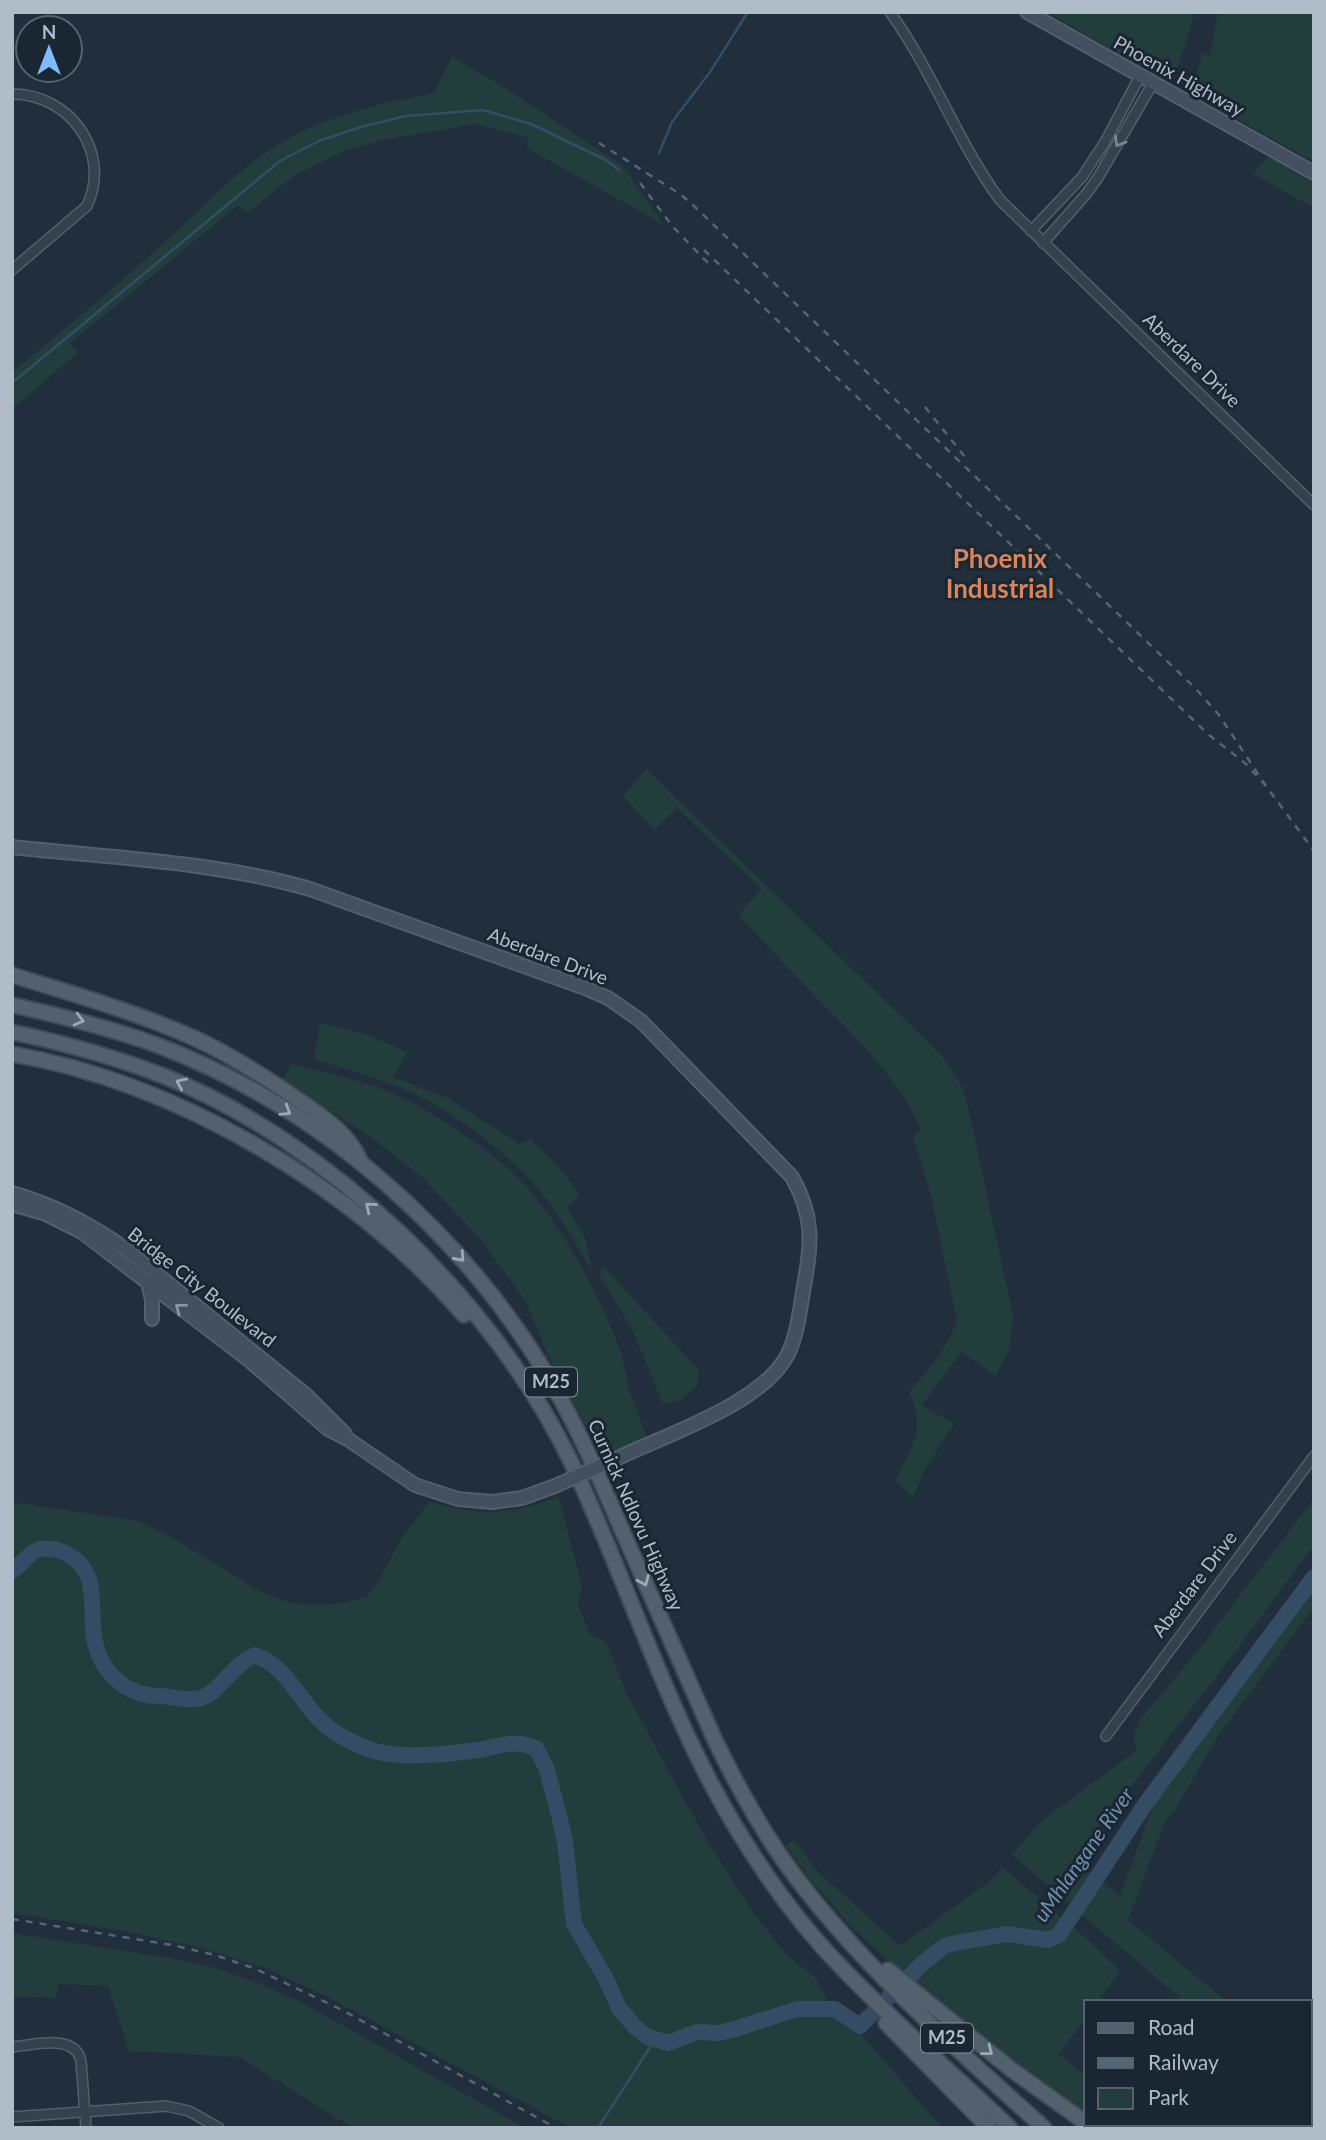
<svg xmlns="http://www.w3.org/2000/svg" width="1326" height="2140" font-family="Lato,sans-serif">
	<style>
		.green { fill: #233d3d }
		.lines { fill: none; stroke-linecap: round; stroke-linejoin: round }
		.stream { stroke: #344d64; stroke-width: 2.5 }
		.river { stroke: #344d64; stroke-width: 16 }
		.street-casing { stroke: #535f6a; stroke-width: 12 }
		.secondary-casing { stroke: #535f6a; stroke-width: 16 }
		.primary-casing { stroke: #3e4a55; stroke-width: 18 }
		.street { stroke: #35414c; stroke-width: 9 }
		.secondary { stroke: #435060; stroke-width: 12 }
		.primary { stroke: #53606d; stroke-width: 14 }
		.rail { stroke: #566574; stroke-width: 2.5; stroke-dasharray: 7 7; stroke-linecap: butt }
		.secondary-bridge-casing { stroke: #535f6a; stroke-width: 16; stroke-linecap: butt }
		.secondary-bridge { stroke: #435060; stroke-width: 12 }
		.oneway { stroke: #798590 }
		.oneway2 { stroke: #9daab6 }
		.oneway3 { stroke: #8a96a4 }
		.labels { text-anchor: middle; stroke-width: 6; stroke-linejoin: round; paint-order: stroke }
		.shield { fill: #1a2631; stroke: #838f9b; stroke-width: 2 }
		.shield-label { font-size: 18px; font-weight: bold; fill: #b0bcc8 }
		.street-label { font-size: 19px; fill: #b0bcc8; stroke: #1a2631 }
		.water-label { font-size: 21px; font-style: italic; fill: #6f90ad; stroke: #1a2631 }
		.district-label { font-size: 26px; font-weight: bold; fill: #da8559; stroke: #1a2631 }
	</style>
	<rect width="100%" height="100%" fill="#212f3c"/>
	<g class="green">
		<polygon points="1047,12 1195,12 1179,64 1174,72 1167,76 1160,76 1133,62"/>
		<polygon points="1218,12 1314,12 1314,162 1190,92 1203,53 1210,55"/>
		<path d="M452,57L507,89L623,166L664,225L527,148L529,138L475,124L382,140L344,151L295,175L248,212L237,206L69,344L78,352L12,409V372C64,330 116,286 166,241C205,206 241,164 288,139C334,113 384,103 434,93Z"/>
		<polygon points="1268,157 1314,182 1314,208 1253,174"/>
		<path d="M646,769L942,1056L960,1083L967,1102L1013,1316L1010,1347L996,1376L961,1352L922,1405L954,1424L925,1469L913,1497L895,1481C912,1443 927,1432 909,1392C929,1370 946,1349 957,1321L931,1195L913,1137L921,1129C900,1081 862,1045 826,1007C797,977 767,946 738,915L762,889L677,808L654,830L623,796Z"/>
		<path d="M320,1023L366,1034L407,1052L393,1077L448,1098L519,1144L530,1139L557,1165L580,1195L567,1207L586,1240L592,1271C574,1241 556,1208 532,1182C507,1155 475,1129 444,1110C405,1085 358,1073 314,1059Z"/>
		<path d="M291,1064C332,1074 376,1083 413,1103C448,1122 498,1156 525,1185C563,1227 604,1302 622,1356C626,1368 626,1381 630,1393C636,1408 642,1422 646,1438L602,1456L548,1355L526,1302L482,1241L423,1178L375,1140L283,1080Z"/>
		<polygon points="604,1267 699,1370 697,1386 681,1400 663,1404 632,1329 599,1274"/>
		<path d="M558,1496L582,1585L578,1604L590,1635L606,1642L627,1694L681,1794L710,1845L754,1914L788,1956L816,1978L834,2014L859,2028L861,2034L942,2128H571L328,1997L263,1967L194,1946L124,1931L12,1913V1502L138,1521L168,1535L261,1592L288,1602L309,1605L337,1604L367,1597L377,1583L403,1536L430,1501C474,1517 516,1515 558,1496Z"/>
		<polygon points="1314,1499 1314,1545 1226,1664 1073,1861 1120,1896 1154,1803 1314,1585 1314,1607 1219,1734 1175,1810 1166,1819 1128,1920 1227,2002 1185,2002 1012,1855 1040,1822 1136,1751 1134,1735 1141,1718 1192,1658"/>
		<polygon points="794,1839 815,1869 900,1946 990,1881 1002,1867 1086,1938 1120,1971 1097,2002 1086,2002 1086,2017 1059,2054 1086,2077 1086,2117 1068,2105 891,1964 850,1925 810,1879 786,1846"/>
		<polygon points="12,1933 176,1959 219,1969 261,1984 301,2002 525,2128 353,2128 239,2057 129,2051 108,1986 59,1984 56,1998 12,1997"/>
	</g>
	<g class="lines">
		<g class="stream">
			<polyline points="659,153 672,122 710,72 748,12"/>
			<polyline points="12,383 280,161 319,141 361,127 406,116 483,110 531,124 606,160 619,170"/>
			<polyline points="598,2128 654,2041 668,2043"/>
		</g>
		<path class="river" d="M12,1571C21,1565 28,1554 37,1550C44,1547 57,1549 63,1552C102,1569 89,1607 94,1637C99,1670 125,1696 159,1696C172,1696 189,1702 201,1698C220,1692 232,1665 255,1655C287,1667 297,1697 319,1719C334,1734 356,1745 375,1751C402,1759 450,1754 478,1750C502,1746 511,1739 536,1748L546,1767L559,1815L565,1842L574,1924L605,1977L619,2008L635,2027L648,2037L668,2043L697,2032L718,2033L735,2029L797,2009H835L860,2026L924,1962L946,1945L1006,1934L1048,1940L1059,1935L1146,1803L1314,1577"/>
		<g class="street-casing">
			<g id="street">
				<path d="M890,12C933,72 957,141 1000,200L1314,505"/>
				<path d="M12,94C70,94 112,152 87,206L12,270"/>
				<polyline points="1031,231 1082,177 1105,142 1140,76"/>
				<polyline points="1043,243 1087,193 1099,176 1153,83"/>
				<polyline points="1106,1736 1314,1456"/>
				<path d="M12,2047C34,2045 75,2033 81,2061L86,2128"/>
				<polyline points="12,2117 166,2106 189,2111 219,2128"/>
			</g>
		</g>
		<g class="secondary-casing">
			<g id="secondary">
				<polyline points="1027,12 1314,173"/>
				<path d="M12,847C111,858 213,861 310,889L585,988L608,998L641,1021L792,1177C814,1216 812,1243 804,1286C800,1308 798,1333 788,1354C763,1404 665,1435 616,1459"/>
				<path d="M12,1193C56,1206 88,1223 126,1249L306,1395L345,1434"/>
				<polyline points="12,1204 46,1214 82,1232 250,1361 328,1429 349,1440 415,1485 458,1499 492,1502 522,1498 555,1486"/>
				<polyline points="148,1282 152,1300 152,1319"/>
			</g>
		</g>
		<g class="primary-casing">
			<g id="primary">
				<path d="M12,975C73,994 136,1012 194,1038C231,1055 267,1078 300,1101C323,1117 348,1133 360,1160"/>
				<path d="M12,1005C62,1016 110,1028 157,1045C320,1107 463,1232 551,1382C580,1431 602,1484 625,1537C655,1604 685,1671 714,1738C738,1788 764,1836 798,1880C868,1972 958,2050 1044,2128"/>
				<path d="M12,1032C63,1043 112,1056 161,1075C329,1141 496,1303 573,1466C629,1585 667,1713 735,1826C765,1876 801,1926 842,1968C895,2023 954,2075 1010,2128"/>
				<path d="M12,1054C179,1083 353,1187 464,1315"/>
				<polyline points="888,1970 1012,2070 1086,2123"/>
				<polyline points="886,2023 989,2128"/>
			</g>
		</g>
		<use href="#street" class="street"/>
		<use href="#secondary" class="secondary"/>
		<use href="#primary" class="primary"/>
		<g class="rail">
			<polyline points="599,143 680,194 693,205 1195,688 1219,715 1266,786"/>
			<polyline points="640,183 673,227 708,263"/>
			<polyline points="704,250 1209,735 1245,763 1266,786 1314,851"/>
			<polyline points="925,407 965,457"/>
			<polyline points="12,1919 172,1945 215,1955 256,1969 344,2011 556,2128"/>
		</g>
		<g class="secondary-bridge-casing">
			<polyline id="secondary-bridge" points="555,1486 616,1459"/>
		</g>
		<use href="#secondary-bridge" class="secondary-bridge"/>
	</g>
	<defs><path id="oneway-chevron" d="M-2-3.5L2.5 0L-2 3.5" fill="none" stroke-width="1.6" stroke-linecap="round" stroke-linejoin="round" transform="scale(1.75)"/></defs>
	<use class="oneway" href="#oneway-chevron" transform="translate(1119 142) rotate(120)"/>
	<g class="oneway2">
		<use href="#oneway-chevron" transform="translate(79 1020) rotate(15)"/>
		<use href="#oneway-chevron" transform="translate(181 1083) rotate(-156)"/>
		<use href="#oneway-chevron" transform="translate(286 1111) rotate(32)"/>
		<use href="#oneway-chevron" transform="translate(370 1207) rotate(-140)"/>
		<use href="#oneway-chevron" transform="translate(460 1257) rotate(48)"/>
		<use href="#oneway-chevron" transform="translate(644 1581) rotate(66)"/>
		<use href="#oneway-chevron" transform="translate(988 2051) rotate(38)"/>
	</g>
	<use class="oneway3" href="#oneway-chevron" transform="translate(180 1308) rotate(-143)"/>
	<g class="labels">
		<g class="shield">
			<rect x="525" y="1367.5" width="52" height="29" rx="5"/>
			<rect x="921" y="2023.5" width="52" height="29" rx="5"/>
		</g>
		<g class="shield-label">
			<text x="551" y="1388">M25</text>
			<text x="947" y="2044">M25</text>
		</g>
		<g class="street-label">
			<text transform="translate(1179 76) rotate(29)" y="7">Phoenix Highway</text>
			<text transform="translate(1192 360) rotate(44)" y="7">Aberdare Drive</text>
			<text transform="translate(548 956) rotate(21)" y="7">Aberdare Drive</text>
			<text transform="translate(202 1287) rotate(38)" y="7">Bridge City Boulevard</text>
			<text transform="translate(636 1515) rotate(66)" y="7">Curnick Ndlovu Highway</text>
			<text transform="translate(1194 1584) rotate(-53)" y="7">Aberdare Drive</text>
		</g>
		<g class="water-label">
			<text transform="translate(1084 1855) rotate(-55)" y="7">uMhlangane River</text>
		</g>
		<g class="district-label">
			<text x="1000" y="568">Phoenix<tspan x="1000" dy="30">Industrial</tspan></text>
		</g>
	</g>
	<rect width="1326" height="2140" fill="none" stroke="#b0bcc8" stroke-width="28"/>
	<rect x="1084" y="2000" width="228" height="126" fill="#1a2631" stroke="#56626d" stroke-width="2"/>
	<rect x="1098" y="2023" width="35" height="10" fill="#53606d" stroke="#56626d" stroke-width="2"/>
	<text x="1148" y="2035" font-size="21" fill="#b0bcc8">Road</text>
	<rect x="1098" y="2058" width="35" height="10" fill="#566574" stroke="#56626d" stroke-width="2"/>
	<text x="1148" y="2070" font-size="21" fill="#b0bcc8">Railway</text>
	<rect x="1098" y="2088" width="35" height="21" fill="#233d3d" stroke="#56626d" stroke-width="2"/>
	<text x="1148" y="2105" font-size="21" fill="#b0bcc8">Park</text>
	<g transform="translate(49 49)"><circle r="33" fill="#1a2631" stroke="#56626d" stroke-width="2"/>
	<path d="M0-5L12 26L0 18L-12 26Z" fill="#7fbcfe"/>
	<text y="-10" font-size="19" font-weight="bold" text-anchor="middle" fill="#b0bcc8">N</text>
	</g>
</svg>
